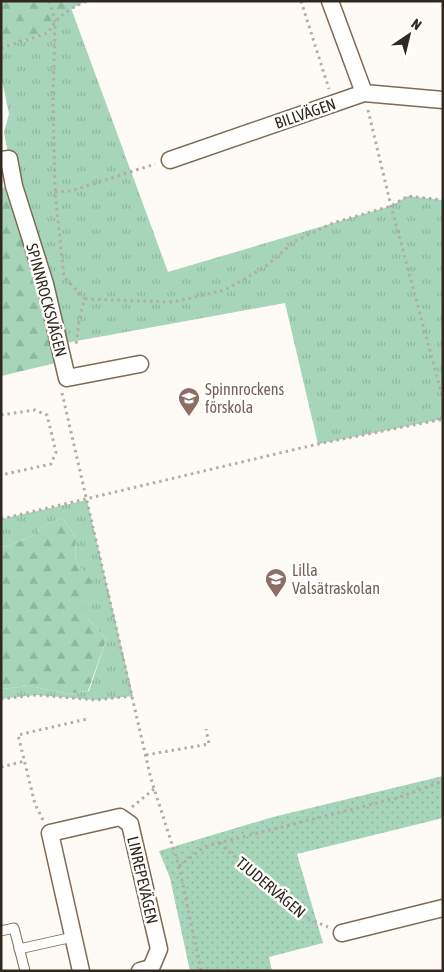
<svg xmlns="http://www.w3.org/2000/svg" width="444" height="972" font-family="'Asap Condensed',sans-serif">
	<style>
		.grass { fill: url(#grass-dots) }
		.forest { fill: url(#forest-firs) }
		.park { fill: url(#park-tufts) }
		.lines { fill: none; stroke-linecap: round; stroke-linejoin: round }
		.lane-casing { stroke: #7d6b54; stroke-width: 11 }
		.street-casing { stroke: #7d6b54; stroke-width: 19 }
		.path { stroke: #b3ada7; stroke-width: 3; stroke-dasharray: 2.5 4; stroke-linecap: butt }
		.lane { stroke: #fff; stroke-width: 9 }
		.street { stroke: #fff; stroke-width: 16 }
		.labels { text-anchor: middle; stroke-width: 5; stroke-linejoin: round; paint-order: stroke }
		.street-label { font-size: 16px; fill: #31291f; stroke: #fff }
		.education-label { font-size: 16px; fill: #785e54; stroke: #fff; text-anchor: start }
	</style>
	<defs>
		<pattern id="grass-dots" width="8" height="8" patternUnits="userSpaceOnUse" patternTransform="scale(1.25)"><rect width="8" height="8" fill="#a6d5ba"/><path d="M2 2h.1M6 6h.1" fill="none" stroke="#8fb79f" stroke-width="1.8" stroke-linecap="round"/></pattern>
		<pattern id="forest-firs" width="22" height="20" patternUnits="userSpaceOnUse" patternTransform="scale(1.25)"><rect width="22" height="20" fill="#a6d5ba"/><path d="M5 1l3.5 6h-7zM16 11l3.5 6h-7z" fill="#8fb79f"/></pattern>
		<pattern id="park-tufts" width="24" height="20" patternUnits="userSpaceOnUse" patternTransform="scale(1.25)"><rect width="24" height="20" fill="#a6d5ba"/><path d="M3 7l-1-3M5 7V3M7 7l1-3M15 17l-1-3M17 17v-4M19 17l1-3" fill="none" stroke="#8fb79f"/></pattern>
	</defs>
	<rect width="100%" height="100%" fill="#fefaf5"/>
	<polygon class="grass" points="443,776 443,818 297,854 323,943 269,957 272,971 190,971 170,878 159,851 273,817"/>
	<g class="forest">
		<path d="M1,1H87C69,9 57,16 48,33L1,48Z"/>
		<polygon points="14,186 64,361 1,376 1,188"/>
		<polygon points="63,518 76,538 75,562 102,590 87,617 106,640 88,691 69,694 30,686 1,689 1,546 6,547 32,536 46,524"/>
	</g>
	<g class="park">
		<polygon points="71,8 168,272 391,206 408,196 443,200 443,419 318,444 285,303 60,344 14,186 4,132 9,114 1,76 1,48 48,33 55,20"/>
		<polygon points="87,500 133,696 96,700 36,695 1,699 1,689 30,686 69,694 89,691 106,640 87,617 85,603 101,590 75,562 76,538 63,518 46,524 32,536 6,547 1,546 1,519"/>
	</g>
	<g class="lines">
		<g class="lane-casing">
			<g id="lane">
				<polyline points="1,931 14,928 25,971"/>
				<polyline points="19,949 73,937"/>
			</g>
		</g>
		<g class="street-casing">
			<g id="street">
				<polyline points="330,1 364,93"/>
				<polyline points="1,160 9,159 14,186 45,284 67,378 140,364"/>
				<polyline points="170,160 364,93 443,100"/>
				<polyline points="342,933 443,908"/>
				<polyline points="81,971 50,833 120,817 130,824 159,949 151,968 140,971"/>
			</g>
		</g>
		<g class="path">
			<polyline points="49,1 55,20 53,103 55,192 64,277 85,299 80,314 76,345"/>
			<polyline points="301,1 329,89"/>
			<path d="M1,48L48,33C57,16 69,9 87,1"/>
			<polyline points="368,110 391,206 443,399"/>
			<polyline points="55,192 71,191 155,164"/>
			<polyline points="85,299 173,302 225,290 265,267 295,241 333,223 391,206 408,196 443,200"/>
			<polyline points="62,393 151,779 179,866 201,971"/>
			<polyline points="1,415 35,410 47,415 56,452 51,464 1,475"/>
			<polyline points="1,519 318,444 443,419"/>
			<polyline points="1,699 36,695 96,700 132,696"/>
			<polyline points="146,755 209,744 206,729"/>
			<polyline points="1,767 25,761"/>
			<polyline points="132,807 154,789"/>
			<polyline points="43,820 35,804 18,735 87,719"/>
			<polyline points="219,843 306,918 328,927"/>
			<polyline points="179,866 203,848 218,843 397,798 443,781"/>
		</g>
		<use href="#lane" class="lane"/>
		<use href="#street" class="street"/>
	</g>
	<defs>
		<g id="school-pin" transform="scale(1.125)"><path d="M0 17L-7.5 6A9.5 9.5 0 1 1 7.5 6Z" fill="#8d6e63" stroke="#fff"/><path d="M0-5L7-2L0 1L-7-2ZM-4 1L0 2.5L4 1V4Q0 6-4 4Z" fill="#fff"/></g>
	</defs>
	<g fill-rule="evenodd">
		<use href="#school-pin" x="189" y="398"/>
		<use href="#school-pin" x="276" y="579"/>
	</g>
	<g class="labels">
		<g class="street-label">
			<text transform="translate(305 113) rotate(-19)" y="6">BILLVÄGEN</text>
			<text transform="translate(47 300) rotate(75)" y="6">SPINNROCKSVÄGEN</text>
			<text transform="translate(143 880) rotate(77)" y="6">LINREPEVÄGEN</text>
			<text transform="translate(271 887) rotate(40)" y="6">TJUDERVÄGEN</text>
		</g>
		<g class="education-label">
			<text x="205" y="395">Spinnrockens<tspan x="205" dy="18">förskola</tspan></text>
			<text x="292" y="576">Lilla<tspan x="292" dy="18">Valsätraskolan</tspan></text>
		</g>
	</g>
	<rect width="444" height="972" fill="none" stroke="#31291f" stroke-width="5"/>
	<g transform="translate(409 35) rotate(35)" stroke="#ffffff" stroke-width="4" paint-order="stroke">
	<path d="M0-4L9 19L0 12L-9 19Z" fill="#31291f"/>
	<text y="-8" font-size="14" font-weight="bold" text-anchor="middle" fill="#31291f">N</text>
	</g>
</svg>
